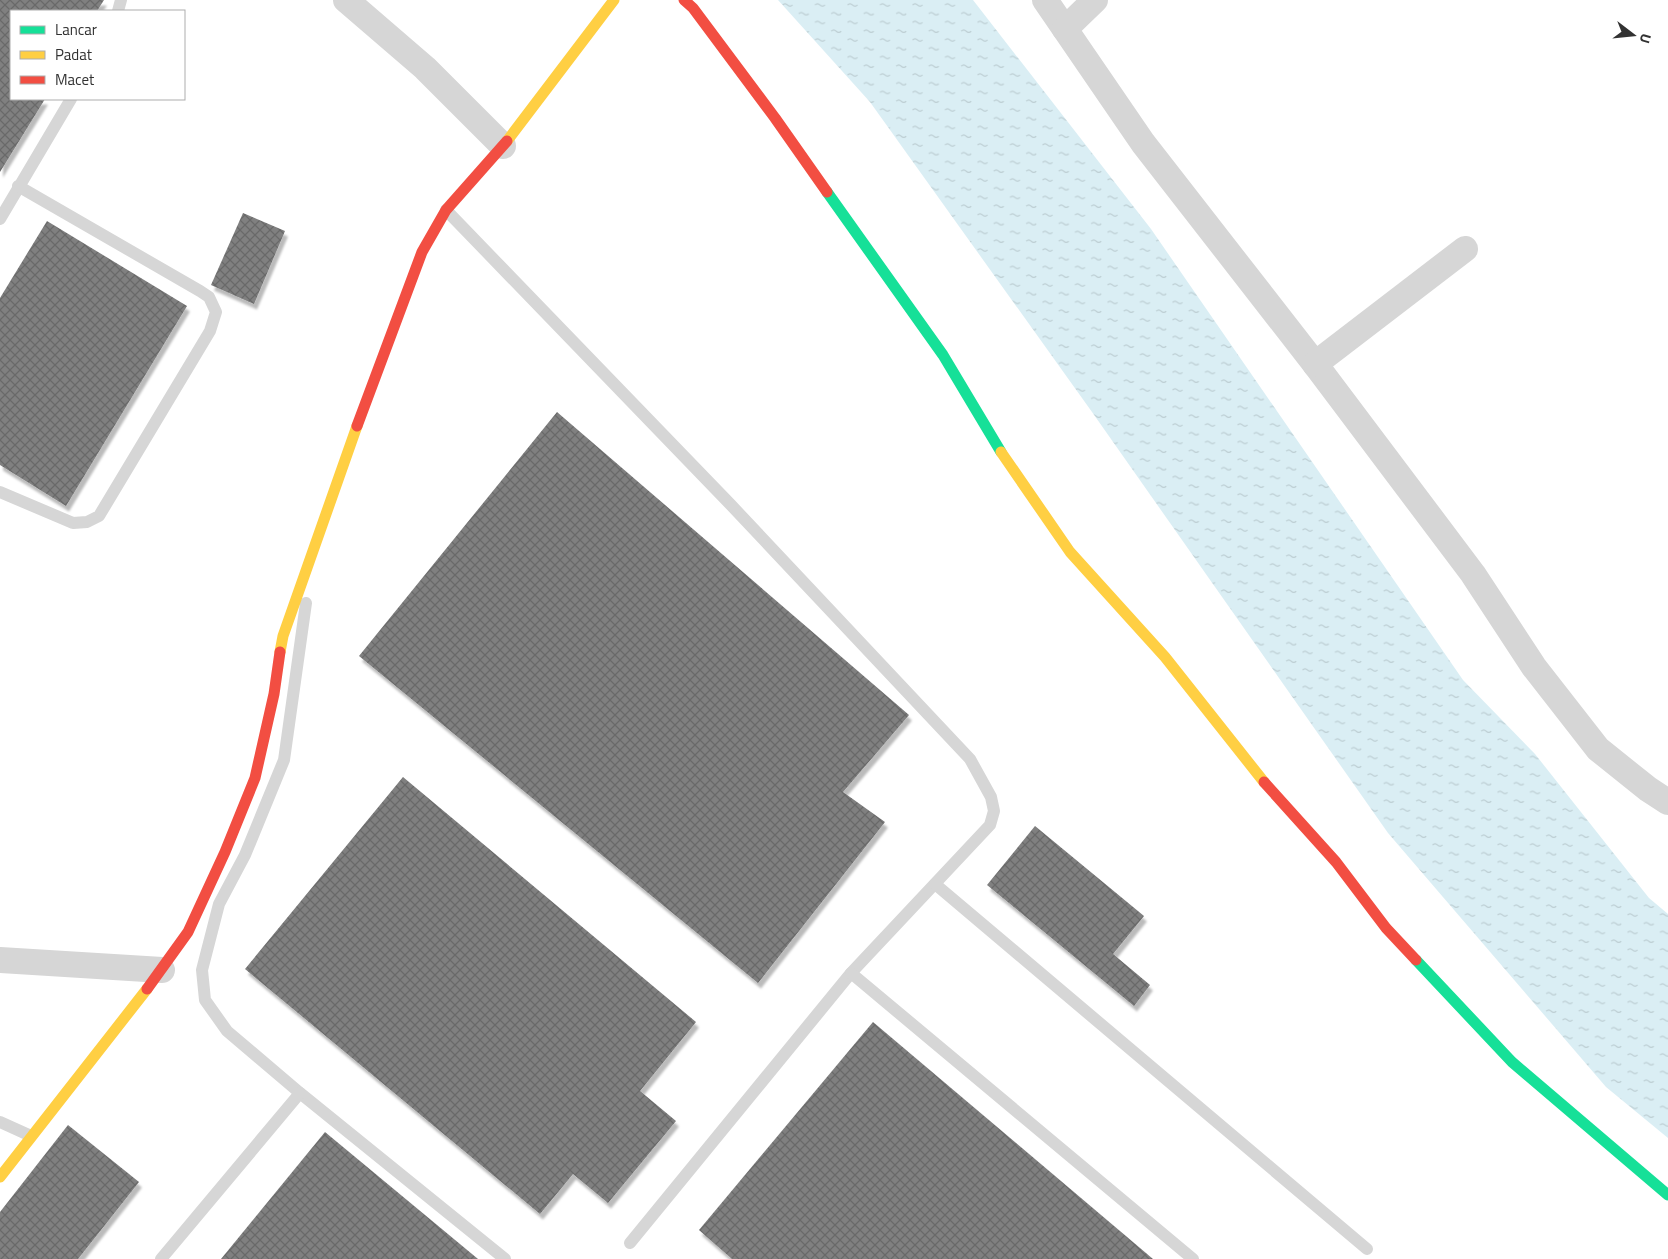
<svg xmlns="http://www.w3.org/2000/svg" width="1668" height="1259" font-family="'Titillium Web',sans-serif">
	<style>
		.water { fill: url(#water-ripples) }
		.building { fill: url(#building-cross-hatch); filter: url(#shadow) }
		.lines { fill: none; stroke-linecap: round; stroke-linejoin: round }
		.lane { stroke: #d6d6d6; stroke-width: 12 }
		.street { stroke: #d6d6d6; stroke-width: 26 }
		.fast { stroke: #16e098; stroke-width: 11 }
		.slow { stroke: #ffcf43; stroke-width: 11 }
		.jam { stroke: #f24e42; stroke-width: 11 }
	</style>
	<defs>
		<pattern id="water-ripples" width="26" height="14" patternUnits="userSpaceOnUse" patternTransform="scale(1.25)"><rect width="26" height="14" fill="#daeef4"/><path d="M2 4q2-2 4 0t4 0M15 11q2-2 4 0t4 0" fill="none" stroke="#bccdd2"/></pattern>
		<pattern id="building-cross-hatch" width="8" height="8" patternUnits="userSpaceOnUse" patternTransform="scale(1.25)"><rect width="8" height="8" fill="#808080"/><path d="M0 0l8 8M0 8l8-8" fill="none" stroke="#696969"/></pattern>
		<filter id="shadow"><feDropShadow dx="3" dy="5.5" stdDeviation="1" flood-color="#0004"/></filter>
	</defs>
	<rect width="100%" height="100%" fill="#fff"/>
	<!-- water -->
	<polygon class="water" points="778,0 973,0 1151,229 1463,680 1535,754 1649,898 1668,914 1668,1138 1606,1087 1388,833 1092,412 870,102"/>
	<!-- building -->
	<g class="building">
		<polygon points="0,0 104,0 97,11 11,11 11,99 45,99 0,172"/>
		<polygon points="243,213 285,231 254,304 211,285"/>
		<polygon points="47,221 187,306 66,506 0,465 0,298"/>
		<polygon points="557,412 909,715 843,792 885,822 758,983 359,656"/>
		<polygon points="403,777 696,1022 640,1091 676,1121 608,1203 573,1174 540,1214 245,969"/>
		<polygon points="1035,826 1144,916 1113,954 1150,985 1134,1006 987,885"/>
		<polygon points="873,1022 1153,1259 732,1259 699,1230"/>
		<polygon points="68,1125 139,1182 78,1259 0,1259 0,1212"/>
		<polygon points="325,1132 478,1259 221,1259"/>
	</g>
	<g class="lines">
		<!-- lane -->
		<g class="lane">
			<polyline points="118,11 121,0"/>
			<polyline points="446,210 731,505 970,759 991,797 994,811 990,825 851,973 630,1243"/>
			<polyline points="0,219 71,99"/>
			<polyline points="0,492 73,523 87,522 99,516 210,331 216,312 209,297 200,291 18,186"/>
			<polyline points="306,603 284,760 245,855 219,904 202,970 205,1000 227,1031 300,1093 505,1259"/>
			<polyline points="935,884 1367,1249"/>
			<polyline points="851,973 1193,1259"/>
			<polyline points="0,1122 31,1136"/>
			<polyline points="161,1259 300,1093"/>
		</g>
		<!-- street -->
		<g class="street">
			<polyline points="346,0 425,68 503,146"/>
			<polyline points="1045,0 1143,143 1315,364 1473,574 1534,667 1598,749 1648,789 1668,802"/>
			<polyline points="1065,29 1095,0"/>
			<polyline points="1315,364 1465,249"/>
			<polyline points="0,960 162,970"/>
		</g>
		<!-- fast -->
		<g class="fast">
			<polyline points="827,192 943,355 1001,452"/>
			<polyline points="1416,960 1512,1062 1668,1195"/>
		</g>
		<!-- slow -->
		<g class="slow">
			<polyline points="507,141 614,0"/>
			<polyline points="1001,452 1070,552 1165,657 1264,782"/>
			<polyline points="280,652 283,636 357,426"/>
			<polyline points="0,1177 147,989"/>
		</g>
		<!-- jam -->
		<g class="jam">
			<polyline points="684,0 693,8 775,118 827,192"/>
			<polyline points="357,426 422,252 446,210 507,141"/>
			<polyline points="1264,782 1336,862 1386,928 1416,960"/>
			<polyline points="147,989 188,932 225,852 255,778 274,694 280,652"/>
		</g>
	</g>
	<!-- legend -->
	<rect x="10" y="10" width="175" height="90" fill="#ffffff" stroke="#adadad"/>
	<rect x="20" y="26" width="25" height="8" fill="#16e098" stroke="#adadad"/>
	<text x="55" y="35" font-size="15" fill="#323232">Lancar</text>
	<rect x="20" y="51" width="25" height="8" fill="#ffcf43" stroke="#adadad"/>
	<text x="55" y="60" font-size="15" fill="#323232">Padat</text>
	<rect x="20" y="76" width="25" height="8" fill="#f24e42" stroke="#adadad"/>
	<text x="55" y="85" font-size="15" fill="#323232">Macet</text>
	<!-- north arrow -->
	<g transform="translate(1633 35) rotate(106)" stroke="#ffffff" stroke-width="4" paint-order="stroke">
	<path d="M0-4L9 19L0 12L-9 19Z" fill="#323232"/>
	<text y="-8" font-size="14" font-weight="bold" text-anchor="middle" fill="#323232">U</text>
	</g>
</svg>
